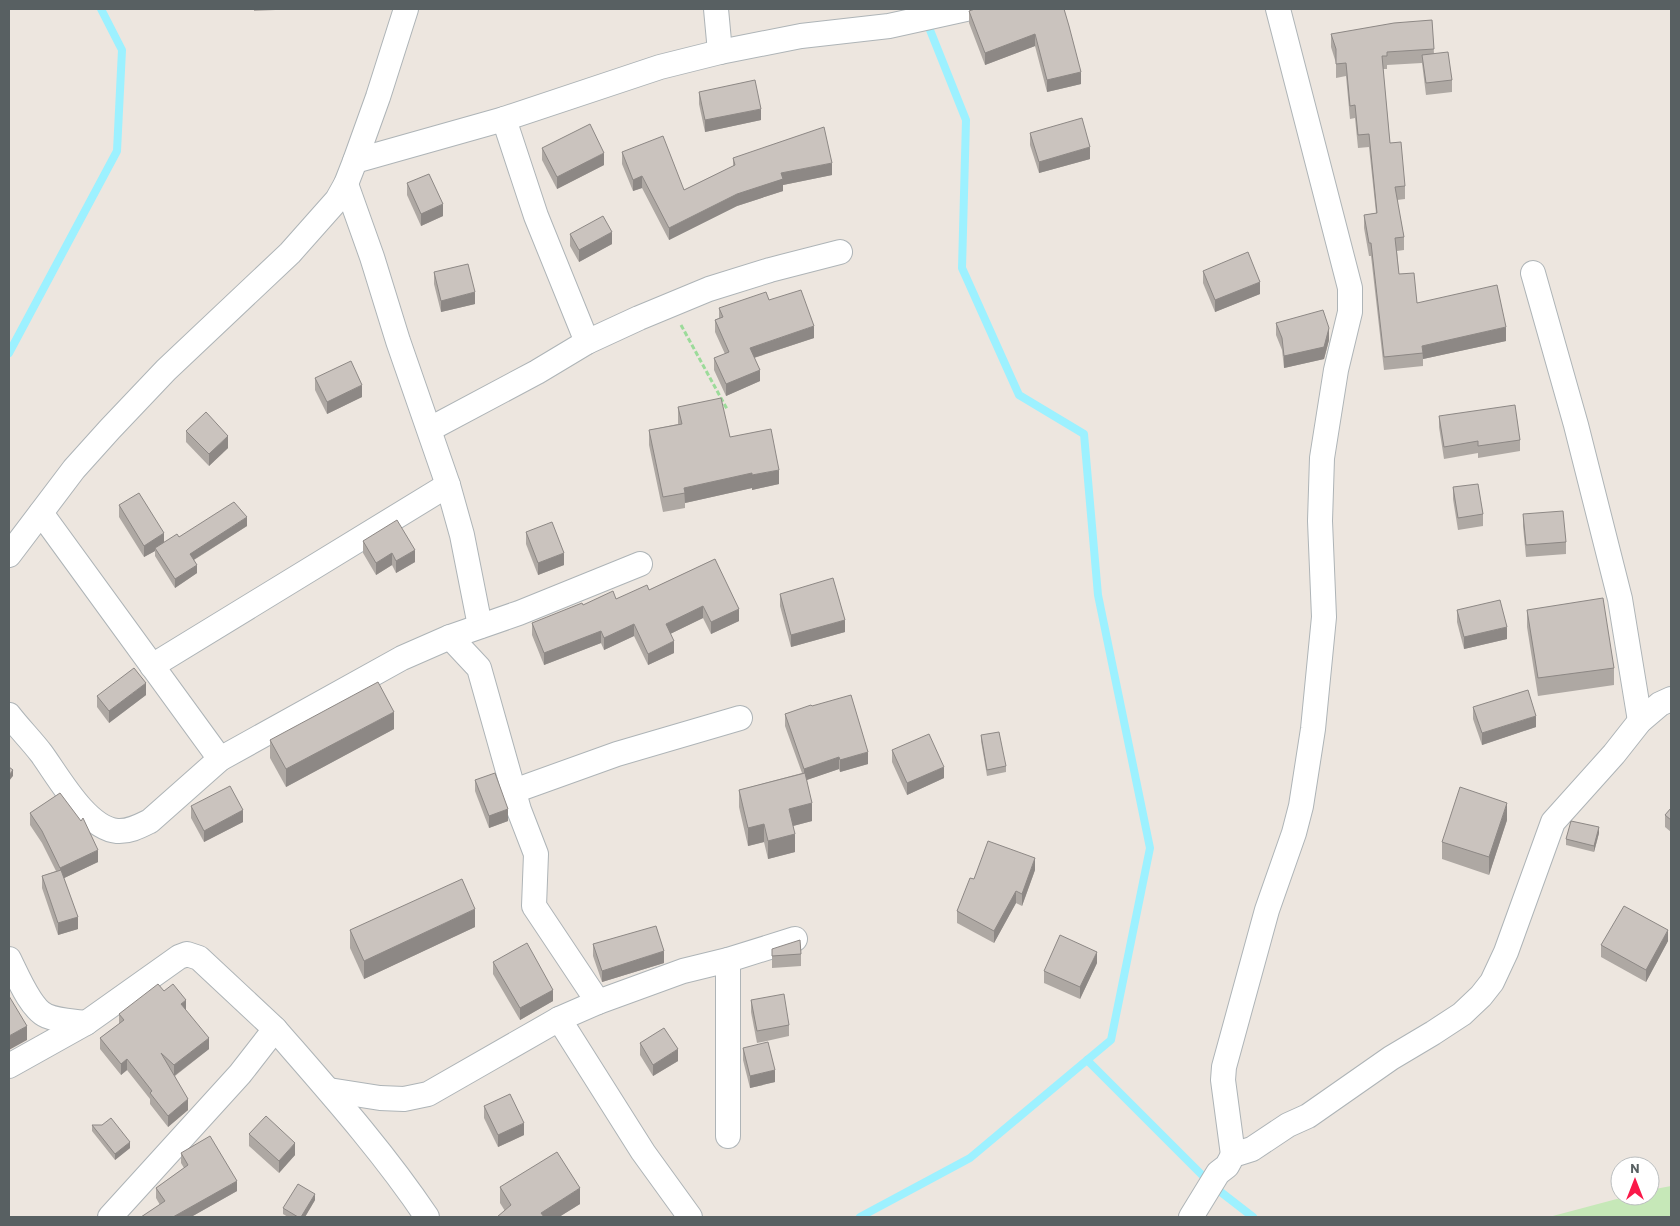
<svg xmlns="http://www.w3.org/2000/svg" width="1680" height="1226" font-family="Barlow,sans-serif">
	<style>
		.green { fill: #c6e8b8 }
		.lines { fill: none; stroke-linecap: round; stroke-linejoin: round }
		.stream { stroke: #9df1ff; stroke-width: 8 }
		.minor-casing { stroke: #aeb4b7; stroke-width: 26 }
		.path { stroke: #9cdb9a; stroke-width: 3; stroke-dasharray: 5 2.5; stroke-linecap: butt }
		.minor { stroke: #fff; stroke-width: 24 }
		.wall { fill: #aea8a3 }
		.shaded-wall { fill: #8d8885 }
		.building { fill: #cac3be; stroke: #8d8885 }
	</style>
	<rect width="100%" height="100%" fill="#ede6df"/>
	<!-- green -->
	<polygon class="green" points="1671,1186 1671,1217 1549,1217 1628,1196 1650,1196 1650,1190"/>
	<g class="lines">
		<!-- stream -->
		<g class="stream">
			<polyline points="9,353 117,151 122,50 101,9"/>
			<polyline points="1087,1060 1213,1186 1253,1217"/>
			<polyline points="860,1217 970,1158 1111,1040 1150,848 1098,595 1084,434 1019,395 962,268 966,120 926,20"/>
		</g>
		<!-- minor casing -->
		<g class="minor-casing">
			<g id="minor">
				<polyline points="716,9 720,52"/>
				<polyline points="504,119 536,216 587,342"/>
				<polyline points="355,161 504,119 660,67 720,52 801,36 889,26 966,9"/>
				<polyline points="346,184 372,257 398,341 448,485 462,535 480,626"/>
				<polyline points="1533,273 1576,425 1620,599 1640,721"/>
				<polyline points="430,429 537,372 587,342 639,318 709,289 770,270 840,252"/>
				<polyline points="41,513 220,759"/>
				<polyline points="9,555 74,469 110,429 166,370 290,253 337,200 346,184 355,161 378,97 406,9"/>
				<polyline points="450,637 479,668 519,810 536,854 534,906 598,1002"/>
				<polyline points="152,666 448,485"/>
				<path d="M9 715C19 728 31 740 41 753 58 776 86 828 117 831 129 832 140 826 150 821L220 759 402 658 450 637 519 613 640 564"/>
				<polyline points="514,791 617,754 740,718"/>
				<path d="M9 959C17 975 31 1010 47 1016 59 1021 73 1021 86 1023"/>
				<polyline points="559,1019 643,1152 690,1217"/>
				<path d="M275 1029C328 1090 382 1150 427 1217"/>
				<polyline points="9,1066 86,1023 179,957 187,954 199,958 275,1029 240,1074 110,1217"/>
				<polyline points="329,1090 380,1098 404,1099 428,1094 559,1019 598,1002 683,971 728,960 795,939"/>
				<polyline points="728,1136 728,960"/>
				<polyline points="1233,1155 1223,1080 1224,1067 1267,910 1294,833 1301,806 1313,729 1324,617 1320,521 1322,458 1336,370 1350,312 1350,288 1278,9"/>
				<polyline points="1191,1217 1218,1173 1227,1166 1233,1155 1252,1149 1288,1125 1308,1116 1391,1058 1433,1033 1462,1014 1481,996 1492,982 1506,952 1553,822 1614,754 1640,721 1660,704 1671,699"/>
			</g>
		</g>
		<!-- path -->
		<polyline class="path" points="681,325 727,409"/>
		<!-- minor -->
		<use href="#minor" class="minor"/>
	</g>
	<!-- wall -->
	<g class="wall">
		<polygon points="254,9 297,9 254,11"/>
		<polygon points="1064,9 1081,84 1047,92 1035,46 985,65 969,23 969,11"/>
		<polygon points="1432,20 1434,54 1452,80 1452,92 1426,95 1422,63 1387,65 1387,69 1383,69 1390,143 1405,186 1405,199 1397,200 1404,237 1404,250 1397,251 1399,274 1417,303 1506,341 1423,359 1423,366 1384,370 1371,256 1369,256 1364,228 1364,215 1376,213 1369,147 1358,148 1355,118 1350,119 1346,76 1336,78 1336,63 1331,47 1331,34"/>
		<polygon points="699,92 761,120 705,132 699,104"/>
		<polygon points="1030,133 1090,159 1039,173 1030,145"/>
		<polygon points="542,148 604,165 557,189 542,160"/>
		<polygon points="622,152 684,190 733,166 733,158 832,175 783,185 783,191 737,206 669,240 642,188 633,191 622,164"/>
		<polygon points="407,183 443,216 421,226 407,195"/>
		<polygon points="570,234 612,244 579,262 570,246"/>
		<polygon points="1203,271 1260,294 1215,312 1203,283"/>
		<polygon points="434,272 475,304 441,312 434,284"/>
		<polygon points="769,300 814,338 754,358 760,381 726,396 714,370 714,358 725,354 715,332 715,320 719,318 719,308"/>
		<polygon points="1276,323 1329,340 1324,359 1284,368 1282,350 1276,335"/>
		<polygon points="315,378 362,397 327,414 315,390"/>
		<polygon points="678,407 730,437 779,484 752,490 752,488 685,503 685,508 663,512 649,445 649,430 678,424"/>
		<polygon points="1439,416 1520,440 1520,451 1478,458 1478,453 1444,459 1439,427"/>
		<polygon points="186,431 228,448 209,466 186,442"/>
		<polygon points="1453,487 1483,514 1483,526 1458,530 1453,499"/>
		<polygon points="119,505 164,542 179,537 247,526 194,560 197,573 175,588 155,556 155,551 144,557 119,517"/>
		<polygon points="1523,514 1566,542 1566,554 1526,557 1523,526"/>
		<polygon points="526,532 564,565 538,575 526,544"/>
		<polygon points="363,541 415,562 396,573 392,565 376,575 363,553"/>
		<polygon points="715,559 739,621 711,634 703,618 670,634 674,653 648,665 634,636 604,650 601,643 544,665 532,635 532,623 649,590"/>
		<polygon points="780,594 845,632 791,647 780,606"/>
		<polygon points="1457,610 1507,639 1464,649 1457,622"/>
		<polygon points="1527,610 1614,668 1614,685 1538,696 1527,627"/>
		<polygon points="146,695 109,723 97,707 97,696"/>
		<polygon points="812,706 868,764 840,772 839,769 806,780 812,821 793,826 795,852 768,859 764,842 748,846 739,807 739,790 802,773 785,726 785,714"/>
		<polygon points="1473,707 1536,727 1482,745 1473,719"/>
		<polygon points="394,729 286,787 270,758 270,740"/>
		<polygon points="981,735 1006,766 1006,772 987,776 981,741"/>
		<polygon points="892,750 944,778 907,795 892,762"/>
		<polygon points="475,780 508,821 489,828 475,791"/>
		<polygon points="191,806 243,822 204,842 191,818"/>
		<polygon points="1671,808 1671,832 1665,827 1665,815"/>
		<polygon points="30,813 98,862 64,878 78,929 58,935 42,888 42,876 56,871 42,843 30,825"/>
		<polygon points="1507,820 1489,875 1442,859 1442,842"/>
		<polygon points="1599,833 1594,852 1566,845 1566,839"/>
		<polygon points="1035,870 1022,906 1016,903 994,943 957,923 957,911 974,879"/>
		<polygon points="475,927 364,979 350,948 350,930"/>
		<polygon points="1668,941 1646,982 1601,957 1601,945"/>
		<polygon points="593,944 664,963 602,982 593,956"/>
		<polygon points="772,949 801,954 801,966 772,968"/>
		<polygon points="493,962 553,1001 520,1020 493,974"/>
		<polygon points="1097,963 1080,999 1044,983 1044,971"/>
		<polygon points="164,991 186,1011 209,1049 175,1076 188,1110 168,1127 150,1104 150,1099 127,1070 121,1075 100,1049 100,1038 119,1024 119,1014"/>
		<polygon points="751,1000 789,1025 789,1036 757,1043 751,1012"/>
		<polygon points="640,1043 678,1061 653,1076 640,1055"/>
		<polygon points="743,1048 775,1082 750,1088 743,1060"/>
		<polygon points="484,1106 524,1135 498,1147 484,1118"/>
		<polygon points="92,1125 130,1148 115,1160 92,1131"/>
		<polygon points="249,1134 295,1155 279,1173 249,1146"/>
		<polygon points="181,1153 237,1191 191,1217 141,1217 160,1205 156,1198 156,1188 184,1168 181,1163"/>
		<polygon points="500,1187 580,1204 559,1217 497,1217 505,1211 500,1203"/>
		<polygon points="315,1200 305,1217 288,1217 283,1214 283,1208"/>
	</g>
	<!-- shaded-wall -->
	<g class="shaded-wall">
		<polygon points="1035,34 1035,46 985,65 985,53"/>
		<polygon points="1081,72 1081,84 1047,92 1047,80"/>
		<polygon points="761,109 761,120 705,132 705,120"/>
		<polygon points="1090,147 1090,159 1039,173 1039,162"/>
		<polygon points="604,153 604,165 557,189 557,177"/>
		<polygon points="832,163 832,175 783,185 783,191 737,206 669,240 669,228 737,194 781,173"/>
		<polygon points="642,176 642,188 633,191 633,180"/>
		<polygon points="443,204 443,216 421,226 421,214"/>
		<polygon points="612,232 612,244 579,262 579,250"/>
		<polygon points="1260,282 1260,294 1215,312 1215,300"/>
		<polygon points="475,292 475,304 441,312 441,301"/>
		<polygon points="814,326 814,338 750,359 750,348"/>
		<polygon points="1506,327 1506,341 1423,359 1422,346"/>
		<polygon points="1329,328 1329,340 1324,359 1284,368 1284,356"/>
		<polygon points="760,370 760,381 726,396 726,384"/>
		<polygon points="362,385 362,397 327,414 327,402"/>
		<polygon points="228,436 228,448 209,466 209,454"/>
		<polygon points="779,470 779,484 752,490 752,475"/>
		<polygon points="752,473 752,488 685,503 684,488"/>
		<polygon points="247,517 247,526 190,562 190,554"/>
		<polygon points="164,533 164,545 155,548 155,551 144,557 144,546"/>
		<polygon points="415,550 415,562 396,573 396,561"/>
		<polygon points="392,553 392,565 376,575 376,563"/>
		<polygon points="564,553 564,565 538,575 538,563"/>
		<polygon points="197,565 197,573 175,588 175,579"/>
		<polygon points="703,606 703,618 666,636 666,624"/>
		<polygon points="739,609 739,621 711,634 711,622"/>
		<polygon points="845,620 845,632 791,647 791,635"/>
		<polygon points="634,624 634,636 604,650 604,638"/>
		<polygon points="1507,627 1507,639 1464,649 1464,637"/>
		<polygon points="601,631 601,643 544,665 544,653"/>
		<polygon points="674,641 674,653 648,665 648,654"/>
		<polygon points="146,683 146,695 109,723 109,711"/>
		<polygon points="394,712 394,729 286,787 286,769"/>
		<polygon points="1536,716 1536,727 1482,745 1482,733"/>
		<polygon points="868,752 868,764 840,772 840,760"/>
		<polygon points="839,757 839,769 804,781 804,769"/>
		<polygon points="944,767 944,778 907,795 907,783"/>
		<polygon points="13,770 13,776 9,781 9,775"/>
		<polygon points="812,803 812,821 789,827 789,809"/>
		<polygon points="1507,803 1507,820 1489,875 1489,857"/>
		<polygon points="508,809 508,821 489,828 489,816"/>
		<polygon points="243,810 243,822 204,842 204,831"/>
		<polygon points="764,824 764,842 748,846 748,828"/>
		<polygon points="1599,827 1599,833 1594,852 1594,846"/>
		<polygon points="795,834 795,852 768,859 768,841"/>
		<polygon points="98,850 98,862 60,880 60,868"/>
		<polygon points="1035,858 1035,870 1022,906 1022,894"/>
		<polygon points="1016,891 1016,903 994,943 994,931"/>
		<polygon points="475,909 475,927 364,979 364,961"/>
		<polygon points="78,917 78,929 58,935 58,923"/>
		<polygon points="1668,930 1668,941 1646,982 1646,970"/>
		<polygon points="664,951 664,963 602,982 602,971"/>
		<polygon points="1097,952 1097,963 1080,999 1080,987"/>
		<polygon points="553,990 553,1001 520,1020 520,1008"/>
		<polygon points="186,1000 186,1011 181,1004"/>
		<polygon points="27,1026 27,1040 9,1050 9,1036"/>
		<polygon points="209,1038 209,1049 174,1076 174,1065"/>
		<polygon points="678,1049 678,1061 653,1076 653,1065"/>
		<polygon points="127,1059 127,1070 121,1075 121,1064"/>
		<polygon points="775,1070 775,1082 750,1088 750,1076"/>
		<polygon points="188,1099 188,1110 168,1127 168,1116"/>
		<polygon points="524,1123 524,1135 498,1147 498,1135"/>
		<polygon points="130,1142 130,1148 115,1160 115,1154"/>
		<polygon points="295,1143 295,1155 279,1173 279,1161"/>
		<polygon points="237,1181 237,1191 191,1217 173,1217"/>
		<polygon points="580,1188 580,1204 559,1217 541,1217 541,1213"/>
		<polygon points="315,1194 315,1200 305,1217 301,1217"/>
	</g>
	<!-- building -->
	<g class="building">
		<polygon points="975,9 1064,9 1069,26 1081,72 1047,80 1035,34 985,53 969,11"/>
		<polygon points="1432,20 1434,49 1387,52 1387,56 1382,56 1390,143 1401,142 1405,186 1395,187 1404,237 1395,238 1399,274 1414,273 1417,303 1497,285 1506,327 1422,346 1423,353 1384,357 1371,243 1369,243 1364,215 1377,213 1369,134 1358,135 1355,105 1350,106 1346,63 1336,64 1336,49 1331,34 1394,23"/>
		<polygon points="1448,52 1452,80 1426,83 1422,55"/>
		<polygon points="755,80 761,109 705,120 699,92"/>
		<polygon points="1082,118 1090,147 1039,162 1030,133"/>
		<polygon points="590,124 604,153 557,177 542,148"/>
		<polygon points="824,127 832,163 781,173 783,179 737,194 669,228 642,176 633,180 622,152 663,136 684,190 735,165 733,158"/>
		<polygon points="429,174 443,204 421,214 407,183"/>
		<polygon points="603,216 612,232 579,250 570,234"/>
		<polygon points="1248,252 1260,282 1215,300 1203,271"/>
		<polygon points="468,264 475,292 441,301 434,272"/>
		<polygon points="801,290 814,326 750,348 760,370 726,384 714,358 729,352 715,320 723,317 719,308 766,292 769,300"/>
		<polygon points="1323,310 1329,328 1324,347 1284,356 1282,338 1276,323"/>
		<polygon points="351,361 362,385 327,402 315,378"/>
		<polygon points="721,398 730,437 771,429 779,470 752,475 752,473 684,488 685,493 663,497 649,430 682,424 678,407"/>
		<polygon points="1515,405 1520,440 1478,446 1478,441 1444,447 1439,416"/>
		<polygon points="206,412 228,436 209,454 186,431"/>
		<polygon points="1478,484 1483,514 1458,518 1453,487"/>
		<polygon points="139,493 164,533 144,546 119,505"/>
		<polygon points="234,502 247,517 190,554 197,565 175,579 155,548 177,534 179,537"/>
		<polygon points="1563,511 1566,542 1526,545 1523,514"/>
		<polygon points="397,520 415,550 396,561 392,553 376,563 363,541"/>
		<polygon points="552,522 564,553 538,563 526,532"/>
		<polygon points="715,559 739,609 711,622 703,606 666,624 674,641 648,654 634,624 604,638 601,631 544,653 532,623 582,603 583,605 613,591 616,599 647,585 649,590"/>
		<polygon points="833,578 845,620 791,635 780,594"/>
		<polygon points="1603,598 1614,668 1538,678 1527,610"/>
		<polygon points="1500,600 1507,627 1464,637 1457,610"/>
		<polygon points="134,668 146,683 109,711 97,696"/>
		<polygon points="378,682 394,712 286,769 270,740"/>
		<polygon points="1528,690 1536,716 1482,733 1473,707"/>
		<polygon points="851,695 868,752 840,760 839,757 804,769 785,714 811,705 812,706"/>
		<polygon points="999,732 1006,766 987,770 981,735"/>
		<polygon points="929,734 944,767 907,783 892,750"/>
		<polygon points="9,767 13,770 9,775"/>
		<polygon points="495,773 508,809 489,816 475,780"/>
		<polygon points="805,773 812,803 789,809 795,834 768,841 764,824 748,828 739,790"/>
		<polygon points="230,786 243,810 204,831 191,806"/>
		<polygon points="1460,787 1507,803 1489,857 1442,842"/>
		<polygon points="60,793 81,821 83,818 98,850 60,868 42,831 30,813"/>
		<polygon points="1671,808 1671,820 1665,815"/>
		<polygon points="1571,821 1599,827 1594,846 1566,839"/>
		<polygon points="988,841 1035,858 1022,894 1016,891 994,931 957,911 970,878 974,879"/>
		<polygon points="61,870 78,917 58,923 42,876"/>
		<polygon points="462,879 475,909 364,961 350,930"/>
		<polygon points="1624,906 1668,930 1646,970 1601,945"/>
		<polygon points="656,926 664,951 602,971 593,944"/>
		<polygon points="1060,935 1097,952 1080,987 1044,971"/>
		<polygon points="800,940 801,954 772,956 772,949"/>
		<polygon points="527,943 553,990 520,1008 493,962"/>
		<polygon points="158,984 164,991 173,984 186,1000 181,1004 209,1038 174,1065 161,1053 188,1099 168,1116 150,1093 152,1091 127,1059 121,1064 100,1038 124,1020 119,1014"/>
		<polygon points="784,994 789,1025 757,1031 751,1000"/>
		<polygon points="9,996 27,1026 9,1036"/>
		<polygon points="664,1028 678,1049 653,1065 640,1043"/>
		<polygon points="768,1042 775,1070 750,1076 743,1048"/>
		<polygon points="510,1094 524,1123 498,1135 484,1106"/>
		<polygon points="266,1116 295,1143 279,1161 249,1134"/>
		<polygon points="111,1118 130,1142 115,1154 92,1125 102,1125"/>
		<polygon points="210,1136 237,1181 173,1217 141,1217 165,1201 156,1188 188,1165 181,1153"/>
		<polygon points="557,1152 580,1188 541,1213 544,1217 497,1217 511,1205 500,1187"/>
		<polygon points="298,1184 315,1194 301,1217 298,1217 283,1208"/>
	</g>
	<!-- border -->
	<rect width="1680" height="1226" fill="none" stroke="#586062" stroke-width="20"/>
	<!-- north arrow -->
	<g transform="translate(1635 1181)"><circle r="24" fill="#ffffff" stroke="#bcbfc0"/>
	<path d="M0-4L9 19L0 12L-9 19Z" fill="#fa1949"/>
	<text y="-8" font-size="14" font-weight="bold" text-anchor="middle" fill="#586062">N</text>
	</g>
</svg>
